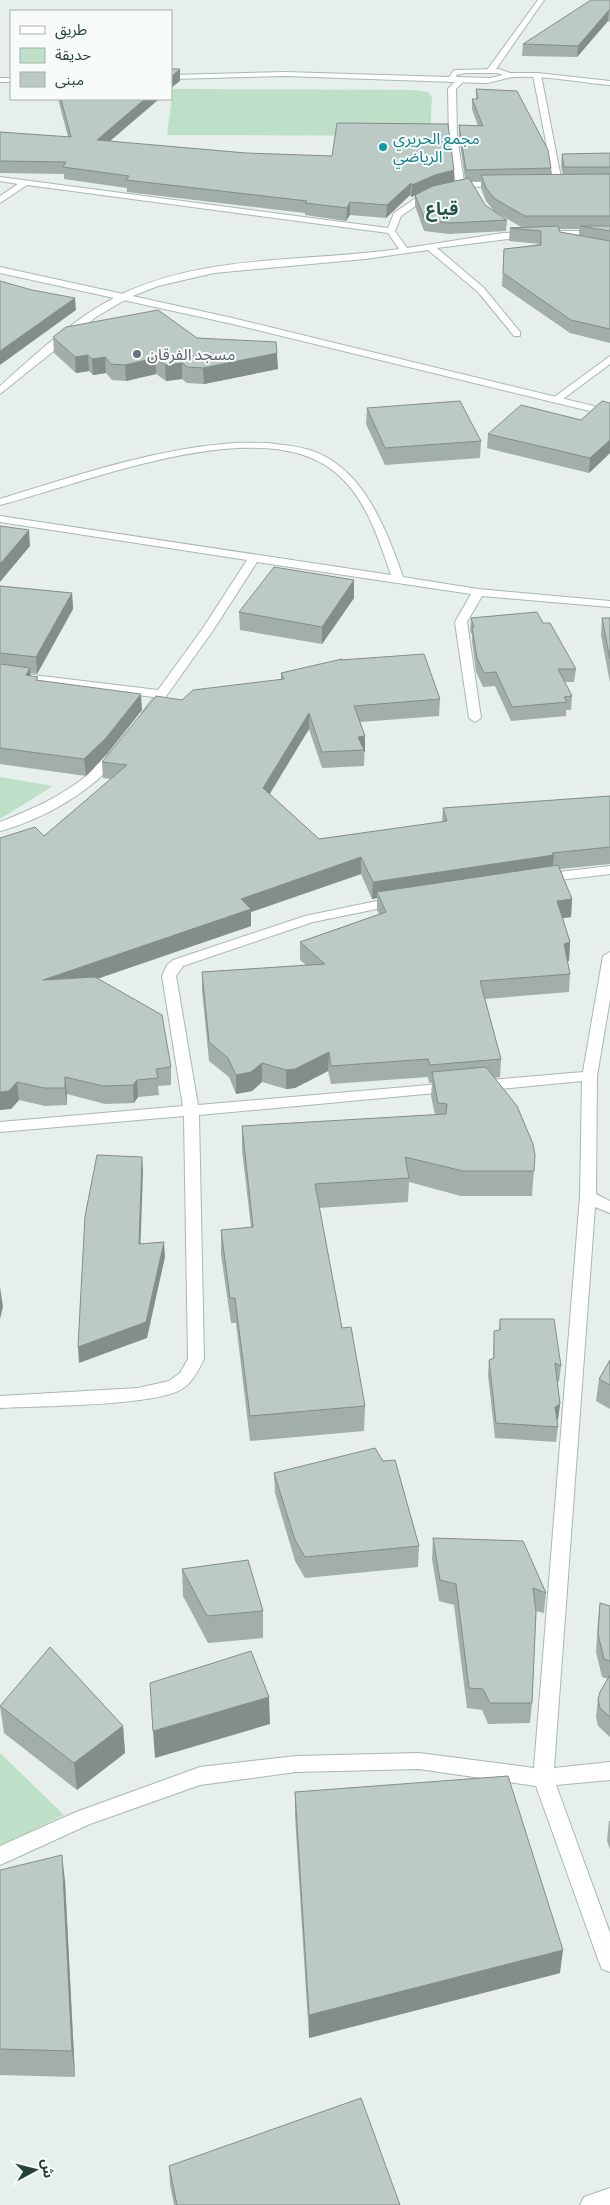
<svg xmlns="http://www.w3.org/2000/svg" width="610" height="2205" font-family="Commissioner,'Noto Sans Arabic',sans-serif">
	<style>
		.green { fill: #bfe0c8 }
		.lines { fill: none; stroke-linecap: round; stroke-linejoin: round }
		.street-casing { stroke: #a8b8b2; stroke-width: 2 }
		.secondary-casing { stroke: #a4bbb3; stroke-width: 2 }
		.street { fill: #fff; fill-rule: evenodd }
		.secondary { fill: #fff; fill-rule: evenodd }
		.wall { fill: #a1aea9; fill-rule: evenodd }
		.shaded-wall { fill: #838d89 }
		.building { fill: #bbcac4; stroke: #838d89 }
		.culture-dot { fill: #0f9aa8; stroke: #f7fbf9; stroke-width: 2 }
		.worship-dot { fill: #6b7280; stroke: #f7fbf9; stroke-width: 2 }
		.labels { text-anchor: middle; stroke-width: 4; stroke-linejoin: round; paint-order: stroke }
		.far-culture-label { font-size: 16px; fill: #0d838f; stroke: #f7fbf9; text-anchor: start }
		.far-worship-label { font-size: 16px; fill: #5b616d; stroke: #f7fbf9; text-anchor: start }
		.far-quarter-label { font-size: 18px; font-weight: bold; fill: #1f5548; stroke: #f7fbf9 }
	</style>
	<rect width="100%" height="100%" fill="#e6efeb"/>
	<!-- green -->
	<g class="green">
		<polygon points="173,89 414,90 428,92 432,97 430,136 167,135"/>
		<polygon points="0,777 53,786 0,819"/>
		<polygon points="0,1753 64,1815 0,1846"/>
	</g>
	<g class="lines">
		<!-- street casing -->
		<g class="street-casing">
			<g id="street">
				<polygon points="538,0 544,0 494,72 488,72 487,70"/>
				<polygon points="537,73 541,75 562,183 558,185 554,183 533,75"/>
				<path d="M459 77 466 79 456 89 457 137 464 182H501L505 184 501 186 460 187 432 195 401 216 395 231 407 248 503 233 545 231H610V237H523L437 248 484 288 520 332V336H514L478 292 428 250 365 259 214 273 158 286 130 297 96 317 0 394V386C38 352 77 315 124 293 209 254 308 262 399 249L388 233 27 185 0 203V196L18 184 0 181V177L388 228 394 213 426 191 456 184 449 137 448 89Z"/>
				<polygon points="610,356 610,364 559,402 553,402 553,398"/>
				<path d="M268 443C282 445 297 446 310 450 364 468 386 529 403 577L478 589 610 601V607L482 596 467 622 481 718 475 722 469 718 455 622 471 594 257 562 214 629 152 716 148 717 142 713 154 697 0 679V671L158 690 203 628 247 560 0 522V516L391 575C379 540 366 498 336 473 262 409 83 484 0 505V499C72 477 147 451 223 444 238 442 253 443 268 443Z"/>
				<path d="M115 750 121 754C96 790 42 820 0 831V822C30 810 61 797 86 776 95 769 105 753 115 750Z"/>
				<polygon points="610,866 610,874 542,882 535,878 542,874"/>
				<path d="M396 897 403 901 401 904 313 922 183 966 176 976 198 1105 452 1083 457 1085 459 1088 457 1091 199 1115 204 1359C198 1371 193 1382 182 1389 156 1406 37 1406 0 1408V1396L138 1388 169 1381 180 1373 188 1359 184 1116 0 1132V1122L183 1106 162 976 167 965 173 960 305 916Z"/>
				<polygon points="610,952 610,999 597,1076 596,1194 610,1201 610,1213 595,1207 554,1768 610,1762 610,1780 556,1785 610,1933 610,1972 602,1969 599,1962 536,1786 419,1769 296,1772 200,1785 90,1824 0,1865 0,1846 76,1812 200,1767 296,1756 419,1753 534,1768 580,1196 582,1081 479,1091 472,1086 479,1081 583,1072 603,956"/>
				<polygon points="610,2188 610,2205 580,2205 584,2197"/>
			</g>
		</g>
		<!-- secondary casing -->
		<g class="secondary-casing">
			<g id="secondary">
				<path d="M499 69 510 73H537L610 81V85C578 82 545 75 513 77 503 78 493 83 483 83L285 76 171 79V75L285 72 449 77 454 70ZM465 73H498L503 75 490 78 457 77 456 75Z"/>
				<rect x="0" y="78" width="11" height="4"/>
				<polygon points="0,267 228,317 610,410 610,416 228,323 0,273"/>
			</g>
		</g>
		<!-- street -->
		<use href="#street" class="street"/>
		<!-- secondary -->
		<use href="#secondary" class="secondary"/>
	</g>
	<!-- wall -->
	<g class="wall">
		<polygon points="610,0 610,22 608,21 577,57 522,56 523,44"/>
		<path d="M476 89 551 168V175H563L561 167 562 154 610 153V343L570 333 502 286 504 249 540 244 509 241 510 228 521 227 496 212 507 220 506 231 449 234 424 231 415 206V196L411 197 410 195 386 218 350 215 346 221 305 215V213L127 192V188L64 179V174L0 173V132L68 137 58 99H159L110 141 454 181 465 179 459 136V125L478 126 472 109V99H476ZM471 181H481V188L486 201 494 211 485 205ZM559 229H579V235L560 232Z"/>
		<polygon points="53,337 197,338 278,369 204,384 187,383 182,379 166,381 156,374 126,381 112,380 106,373 93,375 89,371 76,373 54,353"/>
		<polygon points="610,401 610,453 589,473 487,448 488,434 581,420 610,403"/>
		<polygon points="367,408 481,441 480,458 385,465 366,424"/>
		<polygon points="354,580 354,598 322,644 240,630 239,612"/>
		<polygon points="0,586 72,593 73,609 37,674 30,673 30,676 38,680 142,710 107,754 86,776 0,764"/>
		<polygon points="471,618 543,623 576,669 574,682 565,682 572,696 571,710 566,710 566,716 511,721 495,686 483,687 476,672 472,641 472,635 470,631"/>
		<polygon points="602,618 610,618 610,683 601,635"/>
		<polygon points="342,659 342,660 440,699 439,716 360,722 365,736 364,766 322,768 309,729 270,794 319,839 442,822 443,808 610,796 610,864 560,869 572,899 571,917 563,918 570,942 569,961 567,961 570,974 569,992 485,999 501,1059 500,1077 494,1078 535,1155 532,1196 461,1196 409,1182 408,1202 319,1208 342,1328 365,1406 364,1431 250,1441 236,1323 231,1323 221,1255 221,1230 251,1227 242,1150 242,1126 435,1115 431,1096 432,1083 429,1083 428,1077 331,1084 328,1071 295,1088 286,1089 262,1082 252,1091 236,1094 229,1077 209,1061 202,990 202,972 306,965 300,960 300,942 379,914 377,910 377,898 372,899 361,874 251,912 251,926 97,979 171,1067 171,1085 158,1086 159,1095 138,1097 134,1103 105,1104 67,1094 67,1105 45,1106 19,1100 11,1109 44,836 111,779 103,778 102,762 182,700 281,679 281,673"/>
		<polygon points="500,1319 561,1366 559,1382 557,1380 560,1404 558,1419 557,1420 558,1427 556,1442 495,1438 488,1375 489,1360 493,1358 494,1331 499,1330"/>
		<polygon points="610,1360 610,1409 596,1401 599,1379"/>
		<polygon points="274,1473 419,1546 418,1567 305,1578 295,1561 275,1493"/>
		<polygon points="433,1538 546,1593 544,1613 536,1611 532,1703 530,1723 488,1724 482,1710 467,1708 454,1605 439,1601 432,1559"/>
		<polygon points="182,1569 263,1611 263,1638 208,1643 183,1596"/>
		<polygon points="600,1603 610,1606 610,1737 598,1726 596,1717 598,1699 608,1679 602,1677 596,1652 598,1621"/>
		<polygon points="0,1706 123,1726 125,1753 77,1790 4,1733"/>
		<polygon points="295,1792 560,1973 309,2038 295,1816"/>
		<polygon points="609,1821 610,1821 610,1849 607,1841"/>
		<polygon points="0,1870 65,1881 75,2077 0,2075"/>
		<polygon points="169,2166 400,2205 174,2205 170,2185"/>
	</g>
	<!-- shaded-wall -->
	<g class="shaded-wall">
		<polygon points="609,10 608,21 577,57 578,46"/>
		<polygon points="180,69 180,81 171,88 171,77"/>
		<polygon points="145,99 159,99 97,152 97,140"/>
		<polygon points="454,170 454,182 434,187 411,197 412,185 435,175"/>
		<polygon points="411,183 410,195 386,218 387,205"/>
		<polygon points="350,202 350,215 346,221 347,208"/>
		<polygon points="75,298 76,310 0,365 0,351"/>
		<polygon points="277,353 278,369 204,384 203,368"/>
		<polygon points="88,355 89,371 76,373 75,357"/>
		<polygon points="105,357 106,373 93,375 92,359"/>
		<polygon points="155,358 156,374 126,381 125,365"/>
		<polygon points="182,363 182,379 166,381 165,365"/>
		<polygon points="610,440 610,453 589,473 590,458"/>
		<polygon points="29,530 30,546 0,582 0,564"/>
		<polygon points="354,580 354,598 322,644 322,627"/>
		<polygon points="72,593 73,609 37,674 36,657"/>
		<polygon points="30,668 31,684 26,675"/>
		<polygon points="141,694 142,710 107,754 86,776 84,759"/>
		<polygon points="309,713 309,729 263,804 263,788"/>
		<polygon points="365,736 365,752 364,752 364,750 358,737"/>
		<polygon points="554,855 552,872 377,892 377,898 372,899 373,882"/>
		<polygon points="361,857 361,874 251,912 251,926 44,997 43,980 241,899"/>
		<polygon points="572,899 571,917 556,919 557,901"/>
		<polygon points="570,942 569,961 562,962 564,944"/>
		<polygon points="329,1052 328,1071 295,1088 286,1089 286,1070"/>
		<polygon points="262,1063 262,1082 252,1091 236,1094 236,1075"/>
		<polygon points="65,1077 67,1094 67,1105 65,1088"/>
		<polygon points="137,1080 138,1097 134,1103 133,1085"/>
		<polygon points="17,1082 19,1100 11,1109 0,1110 0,1092"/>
		<polygon points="142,1157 143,1172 140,1259 139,1244"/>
		<polygon points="164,1242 165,1257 147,1338 79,1363 78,1347"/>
		<polygon points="0,1287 3,1307 0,1319"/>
		<polygon points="560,1404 558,1419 554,1423 555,1407"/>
		<polygon points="269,1697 270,1724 155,1758 153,1731"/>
		<polygon points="123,1726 125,1753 77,1790 74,1763"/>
		<polygon points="62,1855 65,1881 75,2077 72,2051"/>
		<polygon points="563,1950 560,1973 309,2038 309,2015"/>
	</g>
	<!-- building -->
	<g class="building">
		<polygon points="591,0 610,0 610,10 609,10 578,46 523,44"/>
		<polygon points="171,69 180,69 171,77"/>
		<polygon points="476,89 517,91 548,150 551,168 466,170 459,125 483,126 472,99 478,99"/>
		<polygon points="61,99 145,99 97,140 246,153 332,156 337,123 448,124 454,170 435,175 412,185 411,183 387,205 350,202 347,208 305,203 307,201 126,180 129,176 63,167 66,162 0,161 0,132 71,137"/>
		<polygon points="610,153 610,167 564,167 562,154"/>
		<polygon points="610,174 610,216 525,216 495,199 486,188 481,175"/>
		<polygon points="469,178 485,205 507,220 450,223 425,220 415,195 433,186"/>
		<polygon points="558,226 560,232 610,241 610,329 571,320 503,273 504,249 541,245 541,231 510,228"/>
		<polygon points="580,226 610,226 610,231"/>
		<polygon points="0,281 32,290 75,298 0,351"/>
		<polygon points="158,310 197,338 276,342 277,353 203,368 187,367 182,363 165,365 155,358 125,365 111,364 105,357 92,359 88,355 75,357 53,337 66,327"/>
		<polygon points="460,401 481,441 385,448 367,408"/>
		<polygon points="602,401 610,403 610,440 590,458 488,434 521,405 581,420"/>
		<polygon points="0,526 29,530 0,564"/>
		<polygon points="274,567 354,580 322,627 239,612"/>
		<polygon points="0,586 72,593 36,657 0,653"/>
		<polygon points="537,612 543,623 550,623 576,669 558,669 572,696 564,697 567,702 512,707 496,672 484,673 477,658 472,627 474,627 471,618"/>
		<polygon points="602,618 610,618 610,659"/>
		<polygon points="424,654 440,699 354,706 365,736 358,737 364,750 322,752 309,713 263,788 319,839 447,821 443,808 610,796 610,847 552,853 554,855 373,882 361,857 241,899 251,909 43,980 95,977 162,1015 171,1067 156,1069 158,1078 137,1080 133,1085 103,1086 65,1077 65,1088 44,1088 17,1082 9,1091 0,1092 0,838 35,827 44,836 127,765 102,762 156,696 182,700 193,690 284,679 281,673 342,659 341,660"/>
		<polygon points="0,664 30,668 26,675 38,677 36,680 141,694 106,738 84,759 0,748"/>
		<polygon points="558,865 572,899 557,901 570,942 564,944 570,974 480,981 501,1059 430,1065 428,1059 331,1066 329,1052 295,1069 286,1070 262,1063 251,1072 236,1075 228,1058 209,1042 202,972 325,964 300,942 386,912 377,892"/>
		<polygon points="486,1067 517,1106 533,1144 535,1155 534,1171 463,1171 405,1157 409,1178 315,1184 342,1328 351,1327 365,1406 250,1416 235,1298 230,1298 221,1230 253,1227 242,1126 446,1114 447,1104 438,1103 432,1072"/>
		<polygon points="97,1155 142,1157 139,1244 164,1242 146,1322 78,1347 85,1216"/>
		<polygon points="500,1319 554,1319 561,1366 555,1363 560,1404 555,1407 558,1427 496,1423 489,1360 494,1358 494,1331 500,1330"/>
		<polygon points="610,1360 610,1385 599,1379"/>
		<polygon points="375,1448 383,1461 395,1460 419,1546 305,1557 295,1540 274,1473"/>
		<polygon points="433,1538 523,1541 546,1593 533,1588 536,1612 532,1703 490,1703 483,1689 469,1688 456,1584 440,1580"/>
		<polygon points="248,1560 263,1611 207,1616 182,1569"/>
		<polygon points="600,1603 610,1606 610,1661 604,1659 598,1634"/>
		<polygon points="50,1647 123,1726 74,1763 0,1706"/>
		<polygon points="251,1651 269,1697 153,1731 150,1683"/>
		<polygon points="610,1675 610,1717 600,1708 598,1699 600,1692"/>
		<polygon points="508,1776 563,1950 309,2015 295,1792"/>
		<polygon points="62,1855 72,2051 0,2049 0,1870"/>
		<polygon points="361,2098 400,2205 177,2205 169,2166"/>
	</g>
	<!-- markers -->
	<circle class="culture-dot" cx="383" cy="147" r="5"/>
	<circle class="worship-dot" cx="137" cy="354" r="5"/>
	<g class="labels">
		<!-- far-culture labels -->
		<g class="far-culture-label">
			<text x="393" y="144">مجمع الحريري<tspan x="393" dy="18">الرياضي</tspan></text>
		</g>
		<!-- far-worship labels -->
		<g class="far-worship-label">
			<text x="147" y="360">مسجد الفرقان</text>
		</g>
		<!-- far-quarter labels -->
		<g class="far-quarter-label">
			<text x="442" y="215">قياع</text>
		</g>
	</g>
	<!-- legend -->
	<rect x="10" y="10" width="162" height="90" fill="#f7fbf9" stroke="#a3b1ad"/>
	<rect x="20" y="26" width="25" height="8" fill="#ffffff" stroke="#a3b1ad"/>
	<text x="55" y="35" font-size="15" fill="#24423a">طريق</text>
	<rect x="20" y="48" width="25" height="15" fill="#bfe0c8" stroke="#a3b1ad"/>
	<text x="55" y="60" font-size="15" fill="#24423a">حديقة</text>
	<rect x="20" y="72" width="25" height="15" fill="#bbcac4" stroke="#a3b1ad"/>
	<text x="55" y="85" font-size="15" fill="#24423a">مبنى</text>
	<!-- north arrow -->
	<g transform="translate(35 2170) rotate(83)" stroke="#f7fbf9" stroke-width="4" paint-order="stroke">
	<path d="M0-4L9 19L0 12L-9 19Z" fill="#24423a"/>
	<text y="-8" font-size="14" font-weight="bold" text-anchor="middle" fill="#24423a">ش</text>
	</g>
</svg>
